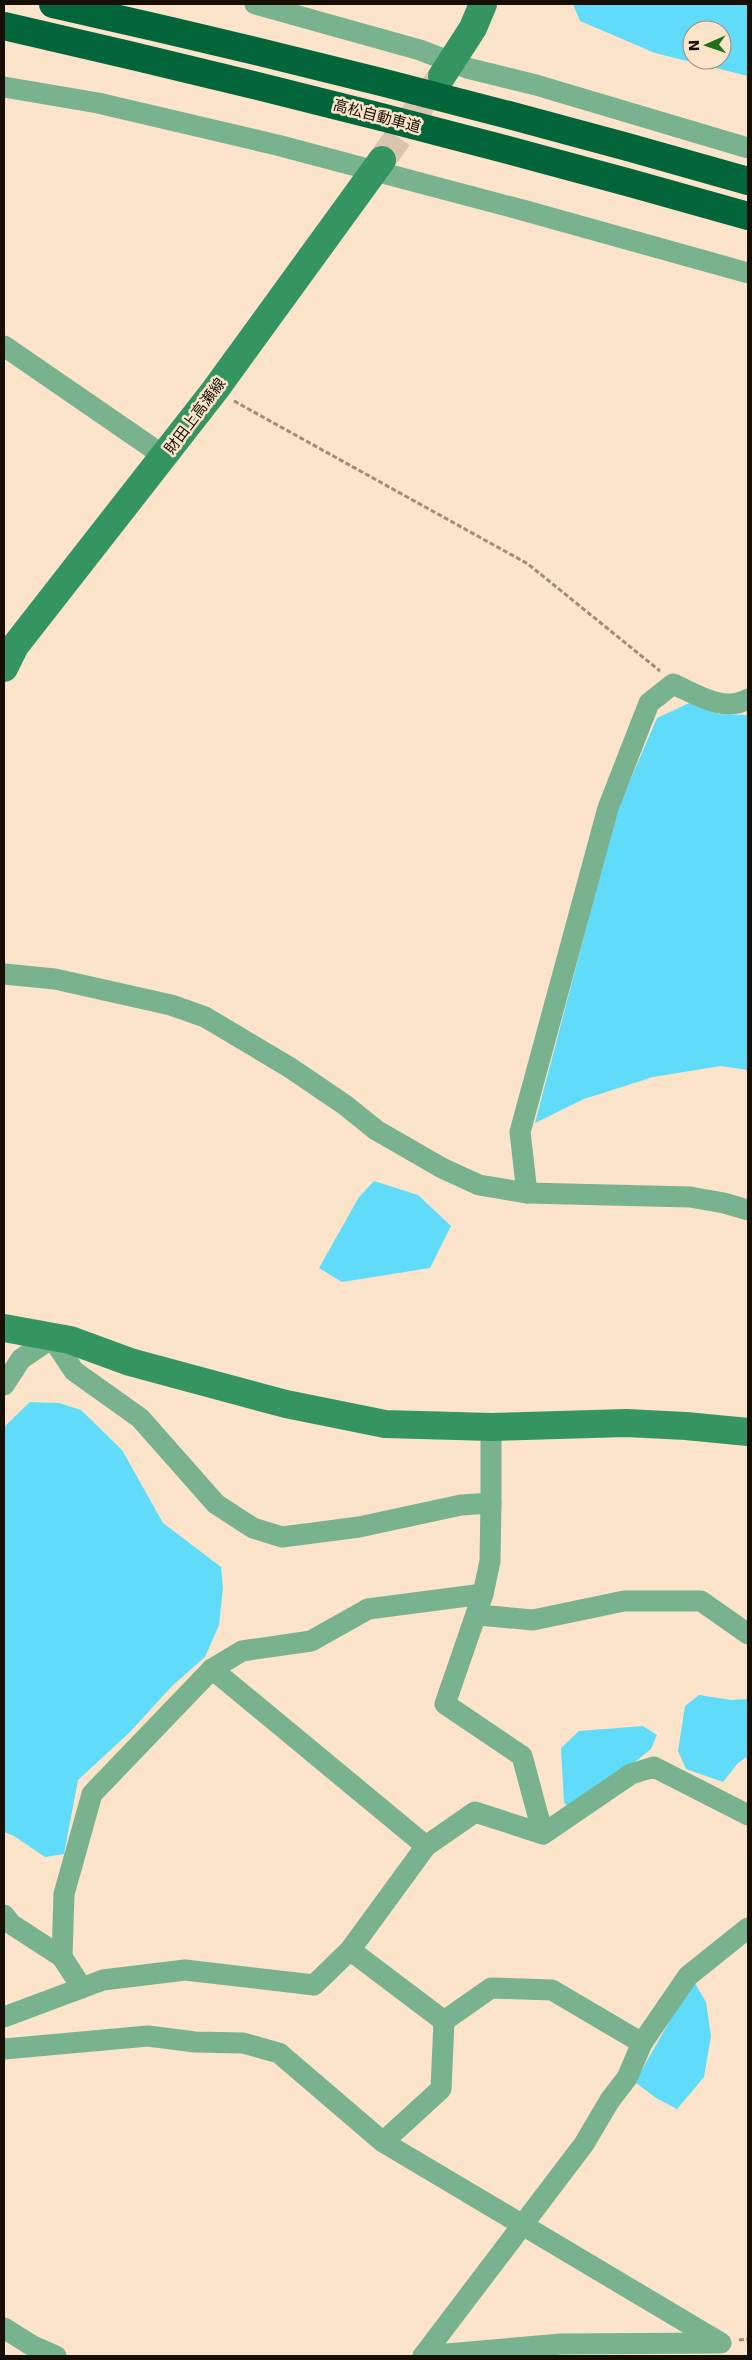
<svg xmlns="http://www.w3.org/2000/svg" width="752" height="2360" font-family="'DejaVu Sans','Noto Sans JP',sans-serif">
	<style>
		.water { fill: #60dcfa; fill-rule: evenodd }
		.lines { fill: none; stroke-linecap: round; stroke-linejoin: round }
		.secondary-tunnel { stroke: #d9c4ac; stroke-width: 28; stroke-dasharray: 28 14; stroke-linecap: butt }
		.path { stroke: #9e8d7a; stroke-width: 3; stroke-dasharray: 5 2.5; stroke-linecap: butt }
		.street { stroke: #78b28e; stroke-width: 21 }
		.secondary { stroke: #349562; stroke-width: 28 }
		.highway { stroke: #03653a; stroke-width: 28 }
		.labels { text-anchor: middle; stroke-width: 5; stroke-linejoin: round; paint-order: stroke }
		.street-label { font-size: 15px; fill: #170f06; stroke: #fbe4c9 }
	</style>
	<rect width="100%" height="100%" fill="#fbe4c9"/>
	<!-- water -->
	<g class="water">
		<path d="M573 4H748V76L655 53 580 21ZM692 30H722V60H692Z"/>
		<polygon points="689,703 719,714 748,715 748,1070 721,1066 653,1077 584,1099 535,1123 617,811 657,718"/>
		<polygon points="374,1181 418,1195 451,1226 430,1268 342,1282 319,1268 359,1197"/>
		<polygon points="30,1402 59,1403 81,1410 122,1450 163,1523 221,1567 223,1588 219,1625 205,1657 172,1686 130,1732 78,1780 64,1854 45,1857 14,1836 4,1832 4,1431 6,1425"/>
		<polygon points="699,1695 731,1700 748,1699 748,1756 738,1763 723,1782 686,1769 678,1751 685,1706"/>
		<polygon points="643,1726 657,1735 651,1749 615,1778 571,1808 564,1803 561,1748 579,1731"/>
		<polygon points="693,1980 706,2002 711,2036 704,2077 677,2109 656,2098 635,2082"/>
	</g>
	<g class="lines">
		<!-- secondary-tunnel -->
		<polyline class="secondary-tunnel" points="382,160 441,77"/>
		<!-- path -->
		<g class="path">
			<polyline points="234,401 528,564 660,671"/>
			<polyline points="739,2340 748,2339"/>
		</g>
		<!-- street -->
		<g class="street">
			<polyline points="255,4 420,50 467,68 536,85 748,148"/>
			<polyline points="4,87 98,103 277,145 526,211 748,273"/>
			<polyline points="4,346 164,456"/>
			<polyline points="4,974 55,979 171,1005 205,1017 289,1067 345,1105 376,1130 442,1168 479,1185 527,1193 690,1197 724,1203 748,1210"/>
			<path d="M527 1193 520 1132 608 808 649 703 673 684C696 694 724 713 748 699"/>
			<polyline points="4,1385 21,1359 52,1338 74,1371 140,1418 216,1504 253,1528 282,1537 359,1527 461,1505 491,1503 490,1561 483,1594 445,1704 522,1756 543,1834"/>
			<polyline points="491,1503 491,1427"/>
			<polyline points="478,1615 533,1620 624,1601 701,1601 748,1634"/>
			<polyline points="212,1669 426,1846"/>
			<polyline points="4,1915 11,1924 62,1957 82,1988"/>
			<polyline points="350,1950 444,2021 441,2089 383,2142"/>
			<polyline points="62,1957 64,1894 92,1794 212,1669 242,1651 311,1641 368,1609 483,1594"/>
			<polyline points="4,2017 103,1980 185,1970 314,1985 350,1950 426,1846 475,1812 543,1834 631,1774 654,1767 748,1815"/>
			<polyline points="444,2021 491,1988 552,1990 642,2043"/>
			<polyline points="4,2049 148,2036 195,2042 243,2043 279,2053 383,2142 721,2343 561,2344 423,2356"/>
			<polyline points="4,2328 31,2345 56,2356"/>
			<polyline points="423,2356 584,2144 610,2100 627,2078 642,2043 688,1976 748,1928"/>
		</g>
		<!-- secondary -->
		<g class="secondary">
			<polyline points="442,76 473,28 483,4"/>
			<polyline points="4,668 15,646 215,390 382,160"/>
			<polyline points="4,1328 70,1340 130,1362 286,1404 385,1424 491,1427 626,1423 686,1426 748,1432"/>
		</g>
		<!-- highway -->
		<g class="highway">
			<path d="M53 4C286 56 518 115 748 181"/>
			<path d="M4 26C254 83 502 146 748 216"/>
		</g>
	</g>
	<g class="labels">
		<!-- street labels -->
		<g class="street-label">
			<text transform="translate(377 116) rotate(15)" y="5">高松自動車道</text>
			<text transform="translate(195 416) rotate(-53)" y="5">財田上高瀬線</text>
		</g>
	</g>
	<!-- border -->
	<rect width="752" height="2360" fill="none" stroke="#170f06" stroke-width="10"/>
	<!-- north arrow -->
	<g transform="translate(707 45) rotate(268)"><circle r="24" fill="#fbe4c9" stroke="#a08f7b"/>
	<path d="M0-4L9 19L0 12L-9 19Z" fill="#1d711b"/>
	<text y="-8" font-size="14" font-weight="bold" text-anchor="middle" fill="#170f06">N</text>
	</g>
</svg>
